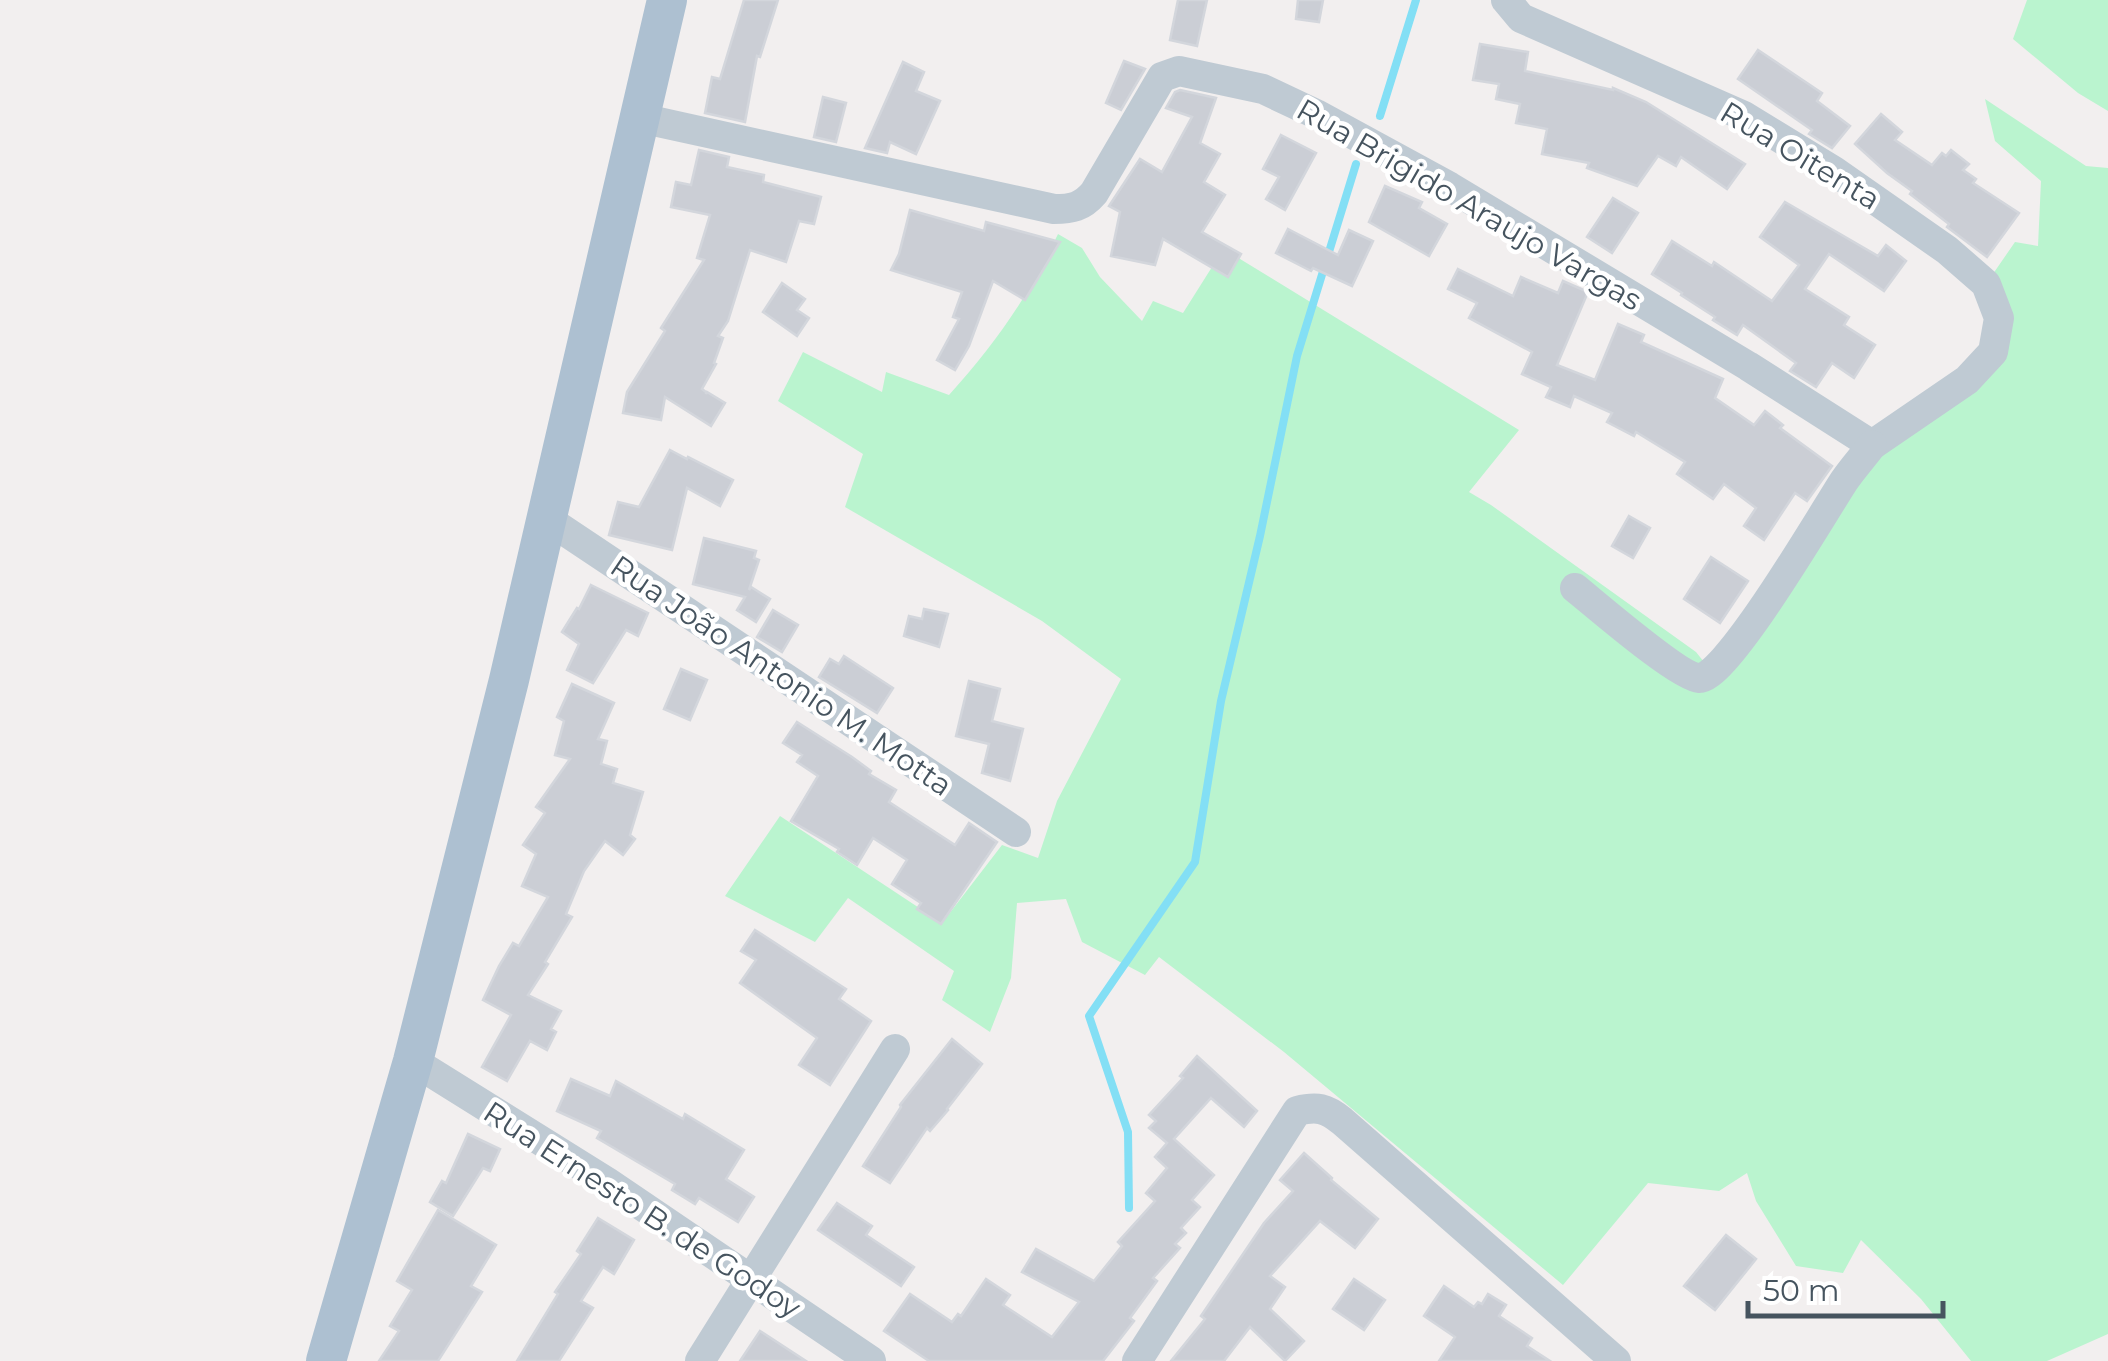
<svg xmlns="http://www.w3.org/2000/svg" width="2108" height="1361" font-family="Montserrat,sans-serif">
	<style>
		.green { fill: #baf4cf }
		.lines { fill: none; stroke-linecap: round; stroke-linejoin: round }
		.stream { stroke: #83dff5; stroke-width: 8 }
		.building { fill: #cbced5; stroke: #d3d6dc; stroke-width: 2.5 }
		.minor { stroke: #bfcad3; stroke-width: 30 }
		.major { stroke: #adc0d1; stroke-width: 40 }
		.labels { text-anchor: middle; stroke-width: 9; stroke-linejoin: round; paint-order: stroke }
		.street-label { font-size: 30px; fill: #46545f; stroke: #fff }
	</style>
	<rect width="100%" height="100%" fill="#f2efef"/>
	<!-- green -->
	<g class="green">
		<polygon points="2027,0 2108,0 2108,111 2078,93 2013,39"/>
		<path d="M1985 99 2086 166 2108 168V1334L2047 1361H1971L1921 1299 1861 1240 1843 1273 1796 1266 1756 1201 1747 1173 1719 1191 1648 1183 1563 1285 1284 1052 1159 957 1145 975 1082 942 1066 899 1017 903 1011 978 990 1032 942 1000 954 971 848 898 815 942 725 896 780 816 942 923 1002 845 1038 858 1057 801 1121 679 1042 621 845 507 863 454 778 401 803 352 882 392 886 372 949 395C996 343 1028 297 1058 234L1082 248 1100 277 1142 321 1153 301 1183 313 1212 267 1227 251 1519 430 1469 492 1491 505 1696 652 1716 677 1849 485 1993 352 1986 284 2015 242 2038 246 2041 181 1995 141Z"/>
	</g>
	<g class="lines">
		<!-- stream -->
		<g class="stream">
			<polyline points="1380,116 1416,0"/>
			<polyline points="1129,1208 1128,1132 1089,1016 1195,862 1221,701 1260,536 1297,356 1356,164"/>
		</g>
	</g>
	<!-- building -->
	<g class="building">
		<polygon points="744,0 778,0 760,57 757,56 745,122 705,113 712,77 720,79"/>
		<polygon points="1178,0 1207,0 1197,46 1170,40"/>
		<polygon points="1298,0 1323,0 1319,22 1296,19"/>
		<polygon points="1480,44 1528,52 1525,71 1613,90 1613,88 1646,102 1745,164 1727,189 1681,157 1676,166 1658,156 1637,186 1587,168 1589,163 1542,154 1547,129 1516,123 1520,104 1496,99 1499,84 1473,80"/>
		<polygon points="1758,50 1822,93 1817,101 1850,126 1832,148 1809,134 1812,130 1738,79"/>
		<polygon points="1124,61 1145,69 1121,110 1106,103"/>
		<polygon points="903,62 924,72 916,91 940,101 916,154 890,142 887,153 865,148"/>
		<polygon points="1180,90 1216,98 1200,143 1220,154 1204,182 1225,195 1202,232 1241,254 1228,277 1163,239 1155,265 1111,256 1120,212 1109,206 1140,159 1162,172 1192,117 1166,108 1175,92"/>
		<polygon points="823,97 846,103 836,142 814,137"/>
		<polygon points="1881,114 1902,132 1895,140 1932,165 1942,153 1946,156 1951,150 1969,164 1963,170 1976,179 1973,183 2019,213 1987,257 1947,227 1949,224 1910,194 1912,191 1887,173 1855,144"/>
		<polygon points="1281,135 1316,153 1285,210 1266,199 1279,177 1263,169"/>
		<polygon points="699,150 729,157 727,167 764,175 763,182 821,197 814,224 799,221 786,262 750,250 728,321 718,336 723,338 714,363 716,364 702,389 706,392 706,394 707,392 725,403 711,426 665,397 661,420 623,413 627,392 665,331 661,328 704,260 697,258 710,215 671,207 676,182 691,185"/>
		<polygon points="1385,186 1422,202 1419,208 1447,224 1429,256 1369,222"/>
		<polygon points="1613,198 1638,213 1612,253 1587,237"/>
		<polygon points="1785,202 1878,256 1886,245 1906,261 1884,291 1829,254 1805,289 1849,317 1844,325 1875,345 1854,378 1832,363 1816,387 1790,371 1796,363 1743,325 1737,335 1713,320 1715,317 1681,295 1682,293 1652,274 1672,241 1712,266 1714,262 1772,301 1799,265 1760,237"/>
		<polygon points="910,210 984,231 986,222 1060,242 1025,300 993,281 969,346 955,370 937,360 959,319 953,317 962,292 891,270 899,254"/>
		<polygon points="1288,229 1338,255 1349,230 1373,241 1352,286 1313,268 1311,271 1276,253"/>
		<polygon points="1458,269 1513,296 1521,277 1558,293 1563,281 1588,292 1557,365 1595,380 1618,324 1644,335 1641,342 1723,379 1715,398 1754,425 1765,411 1783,425 1780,428 1832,466 1807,501 1795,493 1764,540 1744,526 1756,508 1724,484 1713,499 1677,474 1685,462 1636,432 1634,436 1607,422 1612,413 1574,396 1570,407 1546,397 1551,387 1522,374 1532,352 1469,318 1477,303 1448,289"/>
		<polygon points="782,283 805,299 797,310 809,318 797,336 763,312"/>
		<polygon points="670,450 687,459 688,457 733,480 720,506 687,488 672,550 609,535 618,502 639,507"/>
		<polygon points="1629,516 1650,528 1633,558 1612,546"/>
		<polygon points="704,538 756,551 754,558 759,560 749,590 751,587 770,599 756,622 737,610 745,597 693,584"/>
		<polygon points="1711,557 1748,581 1720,623 1684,599"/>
		<polygon points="591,585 648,613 638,636 626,630 593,683 567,670 579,644 562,632 577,608 579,609"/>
		<polygon points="924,609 948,614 939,647 904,636 909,616 922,619"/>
		<polygon points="773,610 798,625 782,652 757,637"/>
		<polygon points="844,656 893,688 877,713 819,677 830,659 839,664"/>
		<polygon points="681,669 707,680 690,720 664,709"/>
		<polygon points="969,681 1000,689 992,721 1023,729 1010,781 982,773 989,744 956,736"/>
		<polygon points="572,684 614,703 598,739 607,741 601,764 617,769 613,783 643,792 630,835 635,839 623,855 605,841 584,871 566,914 572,917 545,962 548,964 528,995 561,1011 551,1029 556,1032 547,1050 530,1041 507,1081 482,1067 511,1015 483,1000 499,966 513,943 519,946 548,897 522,886 536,854 523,845 545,813 536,807 570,759 555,755 564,721 557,717"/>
		<polygon points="797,722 852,757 871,771 869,774 896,790 889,802 955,845 969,823 997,842 941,924 917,909 921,903 892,884 907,860 873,838 857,865 837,852 839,849 791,821 818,776 797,762 802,755 783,743"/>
		<polygon points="755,930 846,989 839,999 871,1021 830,1085 799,1065 817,1038 740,983 756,960 741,951"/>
		<polygon points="952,1039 982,1064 947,1109 948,1110 930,1131 927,1128 890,1183 863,1166 901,1107 900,1105"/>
		<polygon points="1197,1056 1257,1111 1244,1127 1211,1098 1174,1139 1214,1175 1192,1200 1200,1207 1181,1228 1186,1233 1175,1244 1180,1248 1153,1278 1157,1281 1130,1318 1134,1321 1103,1361 929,1361 884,1331 910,1294 952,1322 958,1314 961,1316 986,1279 1010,1295 1003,1305 1052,1337 1079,1302 1022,1272 1036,1249 1094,1281 1122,1246 1118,1242 1155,1201 1146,1193 1167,1168 1155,1157 1167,1143 1149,1128 1156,1121 1149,1115 1183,1078 1180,1076"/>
		<polygon points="571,1079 610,1096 616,1081 683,1119 685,1114 744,1150 726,1179 754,1197 738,1222 699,1198 695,1204 672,1190 675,1184 597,1138 601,1131 557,1111"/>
		<polygon points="468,1134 500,1149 490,1171 483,1168 453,1216 430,1202 442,1181 446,1183"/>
		<polygon points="1304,1153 1332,1178 1331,1180 1378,1219 1355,1248 1320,1221 1270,1276 1285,1287 1270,1309 1304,1341 1285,1361 1250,1327 1224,1361 1171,1361 1205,1319 1201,1316 1264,1223 1293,1191 1280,1180"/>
		<polygon points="837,1203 872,1226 866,1235 914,1267 901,1286 818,1230"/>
		<polygon points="438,1210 496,1245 471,1286 482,1292 438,1361 379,1361 399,1331 390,1326 412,1290 397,1281"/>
		<polygon points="598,1218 634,1240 614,1274 603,1267 581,1301 593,1308 559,1361 517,1361 558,1294 555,1292 581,1254 577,1251"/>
		<polygon points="1726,1235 1756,1259 1715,1310 1684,1286"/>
		<polygon points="1354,1279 1385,1300 1364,1330 1333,1309"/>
		<polygon points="1444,1286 1474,1307 1478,1302 1482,1304 1488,1294 1506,1305 1499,1316 1532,1338 1527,1346 1550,1361 1439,1361 1455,1337 1424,1316"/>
		<polygon points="760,1331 806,1361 740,1361"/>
	</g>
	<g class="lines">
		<!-- minor -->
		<g class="minor">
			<path d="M640 118 1054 209C1072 209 1082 207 1094 193L1162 77 1179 71 1263 89 1316 114 1450 187 1748 366 1872 445 1967 380 1993 352 1999 318 1986 284 1947 250 1834 171 1744 116 1521 18 1506 0"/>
			<polyline points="547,519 1016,832"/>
			<path d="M1575 588C1595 604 1679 677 1699 678 1726 680 1825 510 1844 481 1852 469 1863 457 1872 445"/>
			<polyline points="413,1061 607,1182 871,1361"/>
			<polyline points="700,1361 895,1049"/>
			<path d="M1137 1361 1297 1111C1317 1106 1326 1108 1342 1121L1616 1361"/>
		</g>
		<!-- major -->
		<polyline class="major" points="326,1361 413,1061 509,680 667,0"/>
	</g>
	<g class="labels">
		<!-- street labels -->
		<g class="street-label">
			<text transform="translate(1800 156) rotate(31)" y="10">Rua Oitenta</text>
			<text transform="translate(1469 205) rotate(30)" y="10">Rua Brigido Araujo Vargas</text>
			<text transform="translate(781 676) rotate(34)" y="10">Rua João Antonio M. Motta</text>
			<text transform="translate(642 1210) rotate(33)" y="10">Rua Ernesto B. de Godoy</text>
		</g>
	</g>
	<!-- scale -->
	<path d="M1748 1301v15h195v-15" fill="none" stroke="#46545f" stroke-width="5"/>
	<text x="1763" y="1301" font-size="30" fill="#46545f" stroke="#ffffff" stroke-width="8" paint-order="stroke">50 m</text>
</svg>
